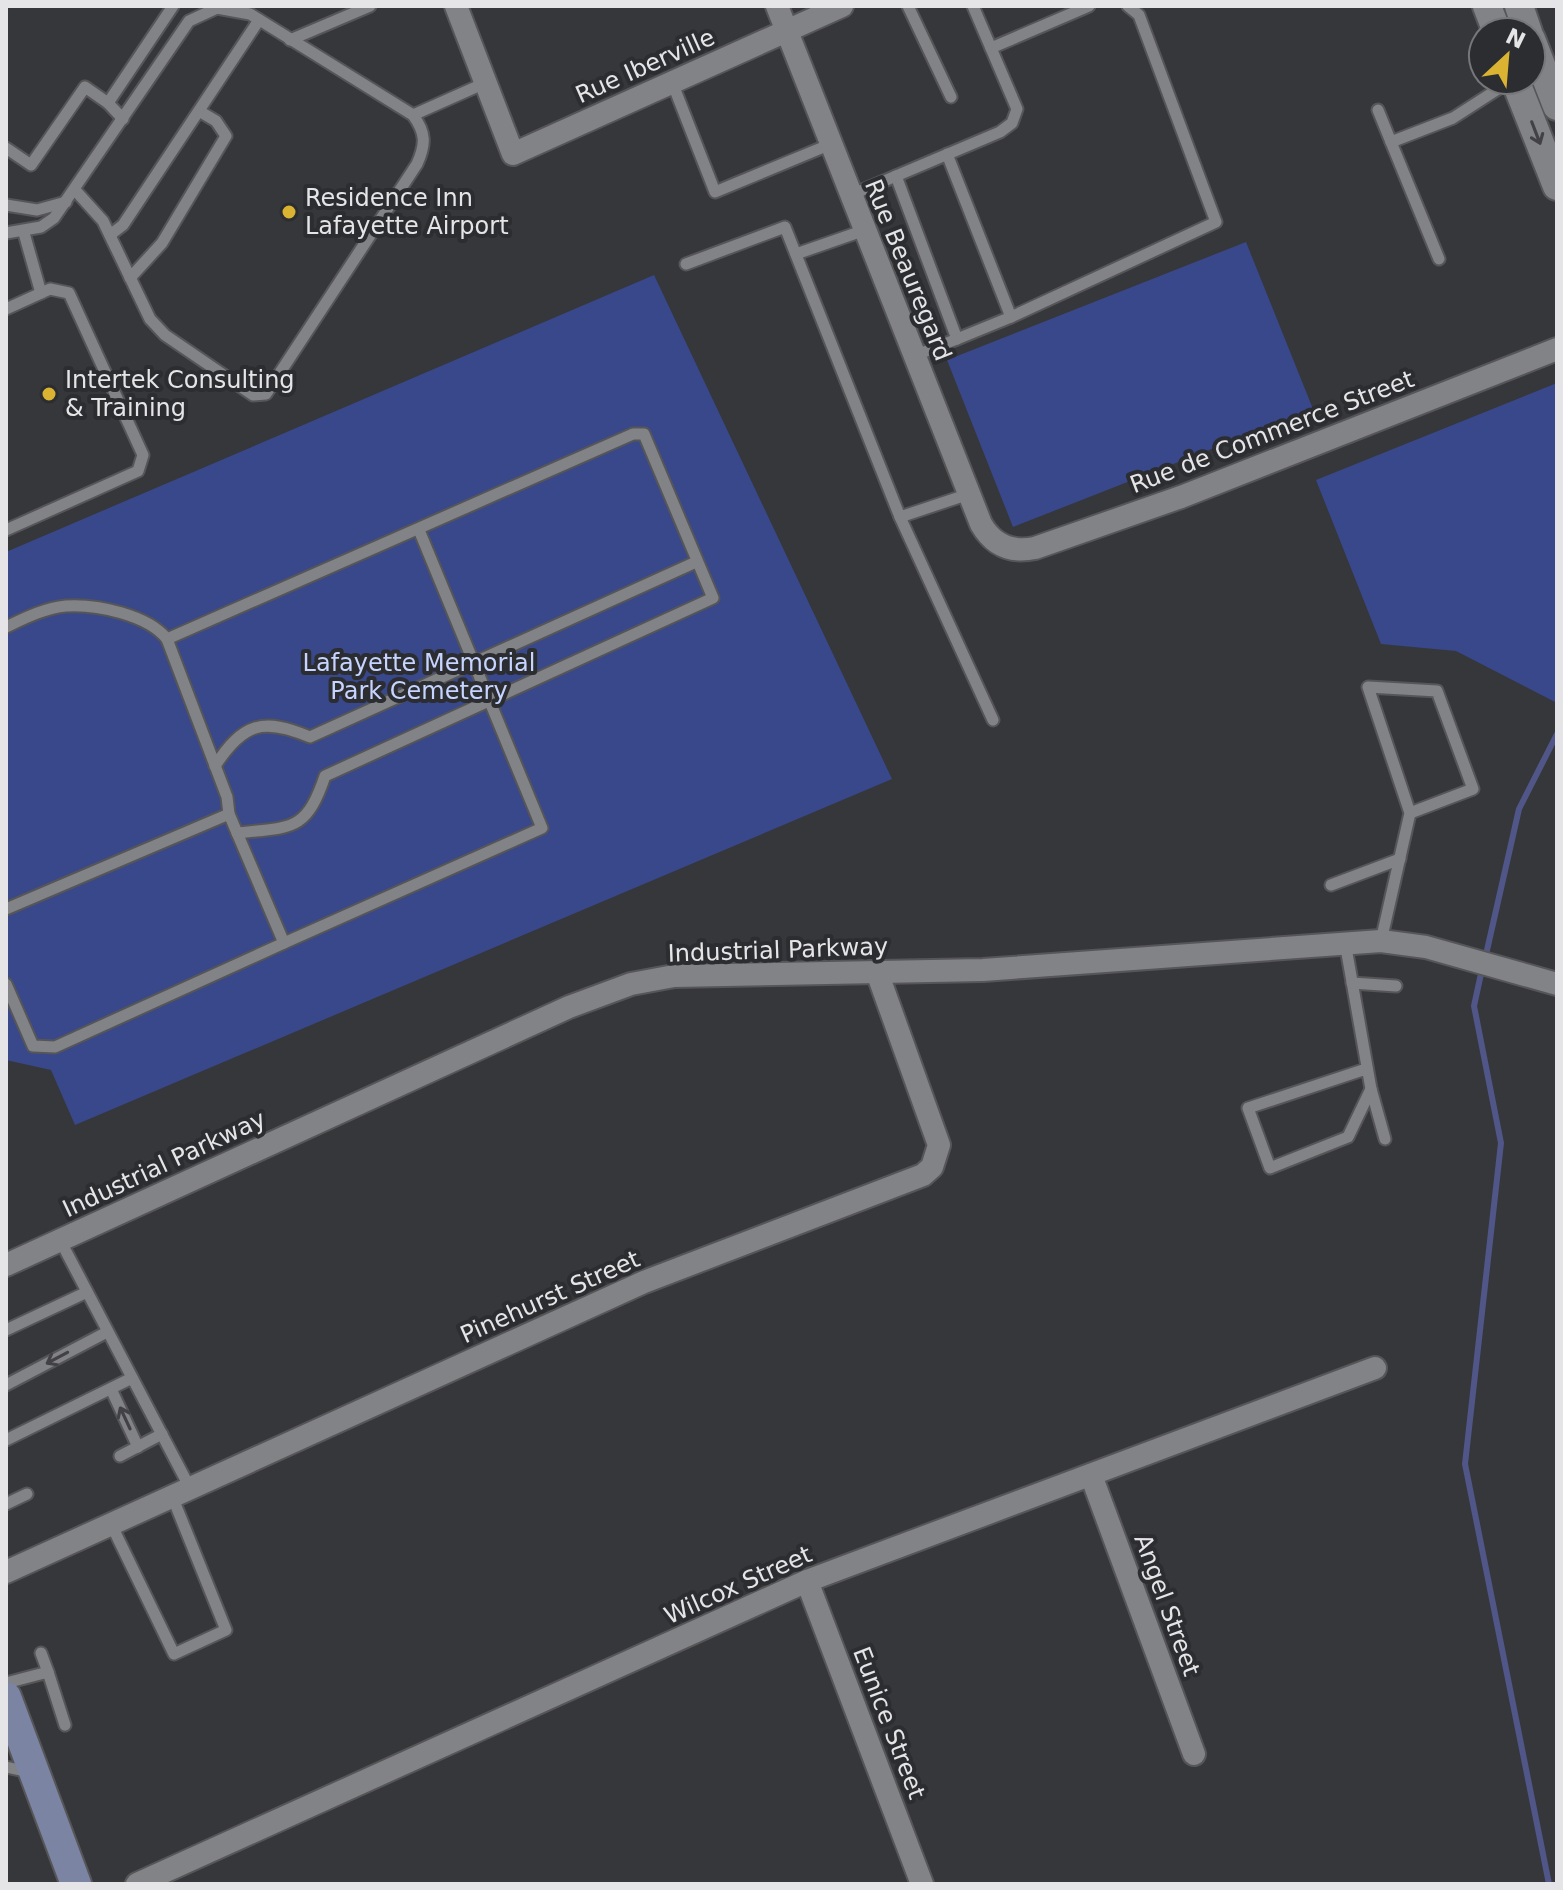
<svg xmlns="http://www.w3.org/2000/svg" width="1563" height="1890" font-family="'DejaVu Sans',sans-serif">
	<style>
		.green { fill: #38488a }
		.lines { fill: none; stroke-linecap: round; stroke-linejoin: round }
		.stream { stroke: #515688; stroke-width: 6 }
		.service-casing { stroke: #565659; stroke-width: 15 }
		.minor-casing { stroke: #565659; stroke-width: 26 }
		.tertiary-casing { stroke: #565659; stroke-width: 32 }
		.secondary-casing { stroke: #565659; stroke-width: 34 }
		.service { stroke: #828387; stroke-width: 11 }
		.minor { stroke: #828387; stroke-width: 22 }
		.tertiary { stroke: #828387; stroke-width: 28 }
		.secondary { stroke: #7b84a3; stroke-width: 30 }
		.oneway { stroke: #424246 }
		.poi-dot { fill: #dab333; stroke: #2c2d30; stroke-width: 3 }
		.labels { text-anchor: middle; stroke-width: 8; stroke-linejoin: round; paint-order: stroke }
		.street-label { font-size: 24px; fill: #e5e5e7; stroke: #2c2d30 }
		.poi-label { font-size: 24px; fill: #e5e5e7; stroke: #2c2d30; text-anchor: start }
		.park-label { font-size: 24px; fill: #c6d4ff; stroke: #2c2d30 }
	</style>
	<rect width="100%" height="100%" fill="#36373b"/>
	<!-- green -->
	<g class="green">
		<polygon points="1246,242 1313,409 1013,527 947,360"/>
		<polygon points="654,275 892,779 75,1125 51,1070 6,1060 6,552"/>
		<polygon points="1557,383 1557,703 1456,651 1381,644 1316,480"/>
	</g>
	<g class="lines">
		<!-- stream -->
		<g class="stream">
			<polyline points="1485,959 1519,809 1557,734"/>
			<polyline points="1482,969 1474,1006 1501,1143 1465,1464 1549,1884"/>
		</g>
		<!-- service casing -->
		<g class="service-casing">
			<g id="service">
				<polyline points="908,6 951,97"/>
				<polyline points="290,40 370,6"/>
				<polyline points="991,48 1089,6"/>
				<polyline points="672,82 715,192 831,144"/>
				<polyline points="1378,110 1391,142"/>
				<polyline points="413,115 485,83"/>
				<polyline points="123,119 108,103 173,6"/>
				<polyline points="6,148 31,165 85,87 108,103"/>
				<polyline points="896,176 957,339 1011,317 947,154"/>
				<polyline points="851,195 1000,132 1012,123 1017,109 973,6"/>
				<polyline points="6,205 37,210 66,202"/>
				<path d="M6 233 41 227 54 218 189 21 217 8 250 14 413 115C426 133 426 144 417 164L266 394 253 395 165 335 150 319 103 221 75 190"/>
				<polyline points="24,233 41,293"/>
				<polyline points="110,235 123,225 259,20"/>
				<polyline points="796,254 865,230"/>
				<polyline points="1439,259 1391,142 1453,118 1512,80"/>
				<polyline points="686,264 785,227 900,517 969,494"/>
				<polyline points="130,278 162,243 226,136 216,121 199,111"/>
				<polyline points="6,309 50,289 69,293 143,455 138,471 6,530"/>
				<polyline points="1011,317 1216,222 1139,15 1128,6"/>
				<polyline points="914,356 957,339"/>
				<polyline points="900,517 993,720"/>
				<path d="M6 627C25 618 45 608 66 606 97 604 148 615 167 639L633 434H644L713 598 325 776C306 832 292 827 237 833"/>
				<polyline points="167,639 227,797 229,814 284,943 542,828 419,530"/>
				<path d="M215 766C243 723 263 717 310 737L696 562"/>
				<polyline points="1331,885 1400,859"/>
				<polyline points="6,909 229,814"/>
				<polyline points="1381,941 1410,813 1368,687 1437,691 1473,789 1410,813"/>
				<polyline points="1345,942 1371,1089 1348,1137 1270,1168 1248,1108 1366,1069"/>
				<polyline points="1352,983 1396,986"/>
				<polyline points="6,984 33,1046 55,1047 284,943"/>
				<polyline points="1371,1089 1385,1139"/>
				<polyline points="60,1240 190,1488"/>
				<polyline points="6,1330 87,1292"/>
				<polyline points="6,1385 107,1332"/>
				<polyline points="111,1389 138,1447"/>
				<polyline points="6,1440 132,1378"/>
				<polyline points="120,1456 162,1434"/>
				<polyline points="6,1504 27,1494"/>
				<polyline points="111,1524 174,1654 226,1630 172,1496"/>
				<polyline points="41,1653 48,1672"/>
				<polyline points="6,1683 48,1672 65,1725"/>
				<polyline points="6,1767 29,1772"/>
			</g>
		</g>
		<!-- minor casing -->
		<g class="minor-casing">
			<g id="minor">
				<polyline points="456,6 513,154 842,6"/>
				<path d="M777 6 981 524C993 545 1011 553 1035 548L1181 497 1557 349"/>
				<polyline points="6,1265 569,1007 631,984 674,976 983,970 1381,941 1426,947 1557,984"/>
				<polyline points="1091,1475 1194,1754"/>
				<polyline points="6,1572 644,1282 923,1175 932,1167 939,1145 877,972"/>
				<polyline points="807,1581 922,1884"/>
				<polyline points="137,1884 807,1581 1375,1368"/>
			</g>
		</g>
		<!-- tertiary casing -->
		<g class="tertiary-casing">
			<g id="tertiary">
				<polyline points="1487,6 1497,32"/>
				<polyline points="1519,6 1528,32"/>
				<polyline points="1531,39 1557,106"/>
				<polyline points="1515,80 1557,186"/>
			</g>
		</g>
		<!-- secondary casing -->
		<g class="secondary-casing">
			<polyline id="secondary" points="6,1697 76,1884"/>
		</g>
		<!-- service -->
		<use href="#service" class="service"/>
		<!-- minor -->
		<use href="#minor" class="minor"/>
		<!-- tertiary -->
		<use href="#tertiary" class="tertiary"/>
		<!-- secondary -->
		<use href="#secondary" class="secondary"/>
	</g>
	<!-- one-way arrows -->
	<defs><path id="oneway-shaft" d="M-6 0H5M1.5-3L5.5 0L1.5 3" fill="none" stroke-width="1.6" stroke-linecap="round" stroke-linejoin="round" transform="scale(2)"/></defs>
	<g class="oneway">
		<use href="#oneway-shaft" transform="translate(1536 133) rotate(69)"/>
		<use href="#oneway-shaft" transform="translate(57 1358) rotate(152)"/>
		<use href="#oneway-shaft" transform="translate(125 1418) rotate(-115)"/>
	</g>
	<!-- markers -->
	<g class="poi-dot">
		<circle cx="289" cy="212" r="8"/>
		<circle cx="49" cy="394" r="8"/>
	</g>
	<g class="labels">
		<!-- street labels -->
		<g class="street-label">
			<text transform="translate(645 66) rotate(-24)" y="8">Rue Iberville</text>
			<text transform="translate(908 270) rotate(68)" y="8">Rue Beauregard</text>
			<text transform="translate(1272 432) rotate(-21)" y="8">Rue de Commerce Street</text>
			<text transform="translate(778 950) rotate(-2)" y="8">Industrial Parkway</text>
			<text transform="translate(164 1164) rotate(-25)" y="8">Industrial Parkway</text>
			<text transform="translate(550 1297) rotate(-24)" y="8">Pinehurst Street</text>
			<text transform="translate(738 1585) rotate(-24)" y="8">Wilcox Street</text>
			<text transform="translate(1167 1605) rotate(70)" y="8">Angel Street</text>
			<text transform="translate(889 1723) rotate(69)" y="8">Eunice Street</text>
		</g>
		<!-- poi labels -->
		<g class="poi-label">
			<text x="305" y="206">Residence Inn<tspan x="305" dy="28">Lafayette Airport</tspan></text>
			<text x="65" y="388">Intertek Consulting<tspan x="65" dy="28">&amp; Training</tspan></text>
		</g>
		<!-- park labels -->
		<g class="park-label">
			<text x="419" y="671">Lafayette Memorial<tspan x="419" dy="28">Park Cemetery</tspan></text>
		</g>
	</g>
	<!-- border -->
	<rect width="1563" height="1890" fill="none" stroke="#e5e5e7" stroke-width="16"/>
	<!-- north arrow -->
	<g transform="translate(1507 56) rotate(26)"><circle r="38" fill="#2c2d30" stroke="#767779" stroke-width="2"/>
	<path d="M0-6L14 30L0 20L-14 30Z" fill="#dab333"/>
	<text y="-12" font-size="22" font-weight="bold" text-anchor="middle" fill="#e5e5e7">N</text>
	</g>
</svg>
